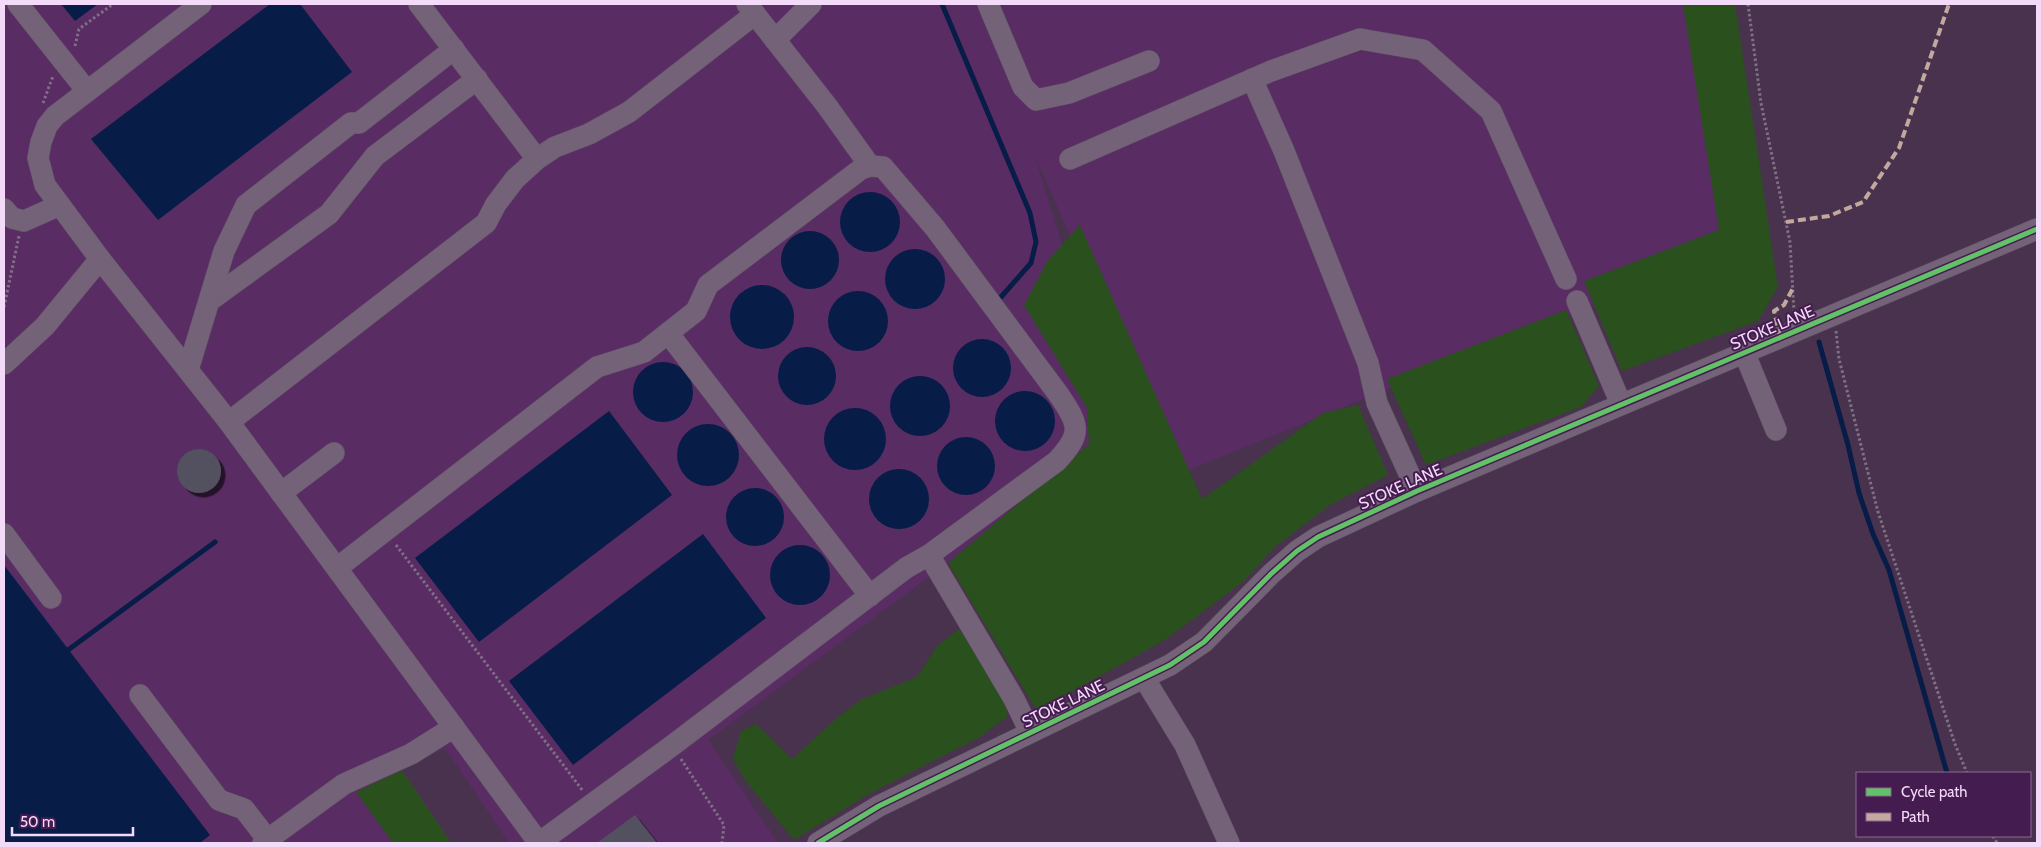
<svg xmlns="http://www.w3.org/2000/svg" width="2041" height="847" font-family="Cabin,sans-serif">
	<style>
		.built { fill: #592d64 }
		.green { fill: #2a501e }
		.water { fill: #071c47 }
		.lines { fill: none; stroke-linecap: round; stroke-linejoin: round }
		.stream { stroke: #071c47; stroke-width: 5 }
		.building { fill: #525161; filter: url(#shadow) }
		.minor-casing { stroke: #614e66; stroke-width: 22 }
		.path { stroke: #7f7084; stroke-width: 3; stroke-dasharray: 2.5 2.5; stroke-linecap: butt }
		.minor { stroke: #746278; stroke-width: 21 }
		.quiet { stroke: #c3a89e; stroke-width: 4; stroke-dasharray: 8 4; stroke-linecap: butt }
		.cycleway-casing { stroke: #451c4f; stroke-width: 8 }
		.cycleway { stroke: #61c268; stroke-width: 5 }
		.labels { text-anchor: middle; stroke-width: 4; stroke-linejoin: round; paint-order: stroke }
		.street-label { font-size: 16px; fill: #f3daf9; stroke: #451c4f }
	</style>
	<defs>
		<filter id="shadow"><feDropShadow dx="4.5" dy="4.5" stdDeviation="0" flood-color="#0009"/></filter>
	</defs>
	<rect width="100%" height="100%" fill="#49324e"/>
	<!-- built -->
	<polygon class="built" points="4,4 1709,4 1739,245 1177,475 1035,157 1117,421 948,563 708,740 778,843 509,843 445,748 358,794 393,843 4,843"/>
	<!-- green -->
	<g class="green">
		<polygon points="1683,4 1735,4 1778,287 1758,321 1622,371 1584,281 1719,230"/>
		<polygon points="1080,225 1202,499 1323,413 1358,405 1388,475 1330,505 1276,546 1243,582 1165,640 1037,711 948,563 1089,444 1087,408 1024,305 1048,260"/>
		<polygon points="1566,310 1599,386 1581,407 1426,465 1387,379"/>
		<polygon points="959,629 1006,696 1007,717 980,737 869,794 794,840 745,780 733,759 741,731 756,724 792,759 838,717 862,699 917,677 937,646"/>
		<polygon points="402,770 451,843 393,843 356,792"/>
	</g>
	<!-- water -->
	<g class="water">
		<polygon points="61,4 98,4 75,21"/>
		<polygon points="270,4 300,4 352,72 158,220 91,139"/>
		<circle cx="870" cy="222" r="30"/>
		<circle cx="810" cy="260" r="29"/>
		<circle cx="915" cy="279" r="30"/>
		<circle cx="762" cy="317" r="32"/>
		<circle cx="858" cy="321" r="30"/>
		<circle cx="982" cy="368" r="29"/>
		<circle cx="807" cy="376" r="29"/>
		<circle cx="663" cy="392" r="30"/>
		<circle cx="920" cy="406" r="30"/>
		<circle cx="1025" cy="421" r="30"/>
		<circle cx="855" cy="439" r="31"/>
		<polygon points="609,411 672,495 479,642 415,558"/>
		<circle cx="708" cy="455" r="31"/>
		<circle cx="966" cy="466" r="29"/>
		<circle cx="899" cy="499" r="30"/>
		<circle cx="755" cy="517" r="29"/>
		<polygon points="703,534 766,618 573,765 509,681"/>
		<circle cx="800" cy="575" r="30"/>
		<polygon points="4,565 210,835 200,843 4,843"/>
	</g>
	<g class="lines">
		<!-- stream -->
		<g class="stream">
			<polyline points="942,4 1030,213 1036,242 1031,263 1001,297"/>
			<polyline points="1819,342 1848,445 1859,493 1873,534 1889,570 1947,773"/>
			<polyline points="68,650 215,542"/>
		</g>
	</g>
	<!-- building -->
	<g class="building">
		<circle cx="199" cy="471" r="22"/>
		<polygon points="635,815 657,843 597,843"/>
	</g>
	<g class="lines">
		<!-- minor casing -->
		<g class="minor-casing">
			<g id="minor">
				<polyline points="18,4 87,91"/>
				<polyline points="201,4 55,116 47,126 41,142 38,158 45,185 100,259 229,422 539,843"/>
				<polyline points="419,4 537,159"/>
				<polyline points="747,4 827,106 870,166"/>
				<polyline points="988,4 1023,87 1036,100 1069,93 1149,61"/>
				<polyline points="775,40 811,4"/>
				<polyline points="1252,79 1284,151 1368,363 1377,403 1417,491"/>
				<polyline points="1070,159 1271,71 1360,39 1423,50 1491,111 1566,279"/>
				<polyline points="4,209 12,218 24,221 60,205"/>
				<polyline points="209,301 329,214 375,156 477,79"/>
				<polyline points="1577,301 1621,404"/>
				<polyline points="668,333 870,596"/>
				<polyline points="1744,352 1776,430"/>
				<polyline points="4,364 45,326 100,259"/>
				<polyline points="188,370 224,251 246,205 351,123 359,123 454,49"/>
				<polyline points="229,422 486,223 496,204 515,179 537,159 555,147 589,134 629,112 755,14"/>
				<polyline points="281,493 334,453"/>
				<polyline points="4,534 51,598"/>
				<polyline points="929,555 1014,699 1030,732"/>
				<path d="M337 568 597 367 644 352 696 311 708 285 861 169 870 166 883 167 935 228 1059 395C1079 425 1083 433 1057 461L929 555 906 568 673 745 539 843"/>
				<polyline points="1144,678 1185,745 1229,843"/>
				<polyline points="140,695 219,800 244,809 268,840"/>
				<polyline points="263,843 344,784 411,754 454,727"/>
				<polyline points="818,843 879,806 1170,665 1204,642 1271,574 1297,551 1318,537 1417,491 2037,229"/>
			</g>
		</g>
		<!-- path -->
		<g class="path">
			<polyline points="1748,4 1761,103 1790,242 1794,312"/>
			<polyline points="75,46 79,29 113,4"/>
			<polyline points="43,103 53,76"/>
			<polyline points="4,307 19,236"/>
			<polyline points="1836,331 1839,359 1878,512 1955,744 1967,773"/>
			<polyline points="396,545 583,791"/>
			<polyline points="681,759 724,825 722,843"/>
			<polyline points="1993,836 1997,843"/>
		</g>
		<!-- minor -->
		<use href="#minor" class="minor"/>
		<!-- quiet -->
		<g class="quiet">
			<polyline points="1786,222 1829,216 1863,202 1899,148 1949,4"/>
			<polyline points="1780,337 1774,311 1784,305 1793,288"/>
		</g>
		<!-- cycleway casing -->
		<g class="cycleway-casing">
			<polyline id="cycleway" points="818,843 879,806 1170,665 1204,642 1271,574 1297,551 1318,537 1417,491 2037,229"/>
		</g>
		<!-- cycleway -->
		<use href="#cycleway" class="cycleway"/>
	</g>
	<g class="labels">
		<!-- street labels -->
		<g class="street-label">
			<text transform="translate(1772 327) rotate(-23)" y="6">STOKE LANE</text>
			<text transform="translate(1400 486) rotate(-24)" y="6">STOKE LANE</text>
			<text transform="translate(1063 703) rotate(-26)" y="6">STOKE LANE</text>
		</g>
	</g>
	<!-- border -->
	<rect width="2041" height="847" fill="none" stroke="#f3daf9" stroke-width="10"/>
	<!-- legend -->
	<rect x="1856" y="772" width="175" height="65" fill="#451c4f" stroke="#8b6893"/>
	<rect x="1866" y="788" width="25" height="8" fill="#61c268" stroke="#8b6893"/>
	<text x="1901" y="797" font-size="15" fill="#f3daf9">Cycle path</text>
	<rect x="1866" y="813" width="25" height="8" fill="#c3a89e" stroke="#8b6893"/>
	<text x="1901" y="822" font-size="15" fill="#f3daf9">Path</text>
	<!-- scale -->
	<path d="M12 827v8h121v-8" fill="none" stroke="#f3daf9" stroke-width="2.5"/>
	<text x="20" y="827" font-size="15" fill="#f3daf9" stroke="#451c4f" stroke-width="4" paint-order="stroke">50 m</text>
</svg>
